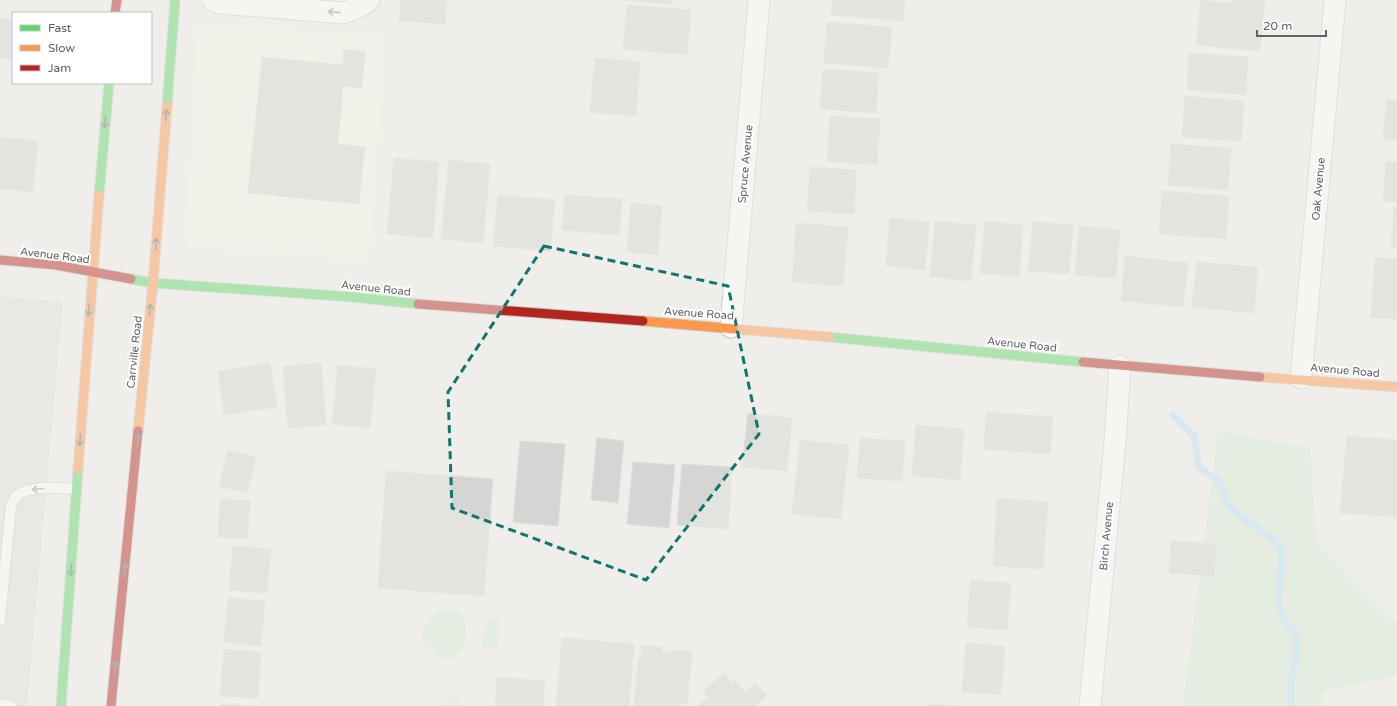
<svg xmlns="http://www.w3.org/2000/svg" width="1397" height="706" font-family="'Varela Round',sans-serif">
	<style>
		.commercial { fill: #f7f3e4 }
		.education { fill: #e2e0da }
		.green { fill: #d8ebd6 }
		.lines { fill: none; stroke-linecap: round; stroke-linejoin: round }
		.stream { stroke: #bfe0f9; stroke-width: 7 }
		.building { fill: #d6d5d3; stroke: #deddd9 }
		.lane-casing { stroke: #cbcccc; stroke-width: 12 }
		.street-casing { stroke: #cbcccc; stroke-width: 23 }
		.fast-casing { stroke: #cacacb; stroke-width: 11 }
		.slow-casing { stroke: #cacacb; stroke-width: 11 }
		.jam-casing { stroke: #cacacb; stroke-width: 11 }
		.lane { stroke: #fdfcfc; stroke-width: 10 }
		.street { stroke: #fdfcfc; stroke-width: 21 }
		.fast { stroke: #63d668; stroke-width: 9 }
		.slow { stroke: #ff974d; stroke-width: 9 }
		.jam { stroke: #b3261e; stroke-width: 9 }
		.oneway { stroke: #96999c }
		.oneway2 { stroke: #607468 }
		.marked { fill: none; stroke: #0f766e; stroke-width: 3; stroke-dasharray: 8 5; stroke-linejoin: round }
		.labels { text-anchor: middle; stroke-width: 4; stroke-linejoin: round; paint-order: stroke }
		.street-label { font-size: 11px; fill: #5f6368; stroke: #fff }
	</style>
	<rect width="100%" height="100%" fill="#efeeea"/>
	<!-- commercial -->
	<polygon class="commercial" points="198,22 386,38 369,261 185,247"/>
	<!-- education -->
	<polygon class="education" points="0,296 63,302 27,706 0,706"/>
	<!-- green -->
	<g class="green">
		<polygon points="1218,431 1310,448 1317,544 1397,626 1397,676 1322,691 1324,706 1183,706"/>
		<path d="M443 610 457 611 464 618 467 637 462 650 452 659C433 657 429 654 421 635L429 618Z"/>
		<polygon points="489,618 500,618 498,647 484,648 481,645"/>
		<polygon points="455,695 462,706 440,706"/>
	</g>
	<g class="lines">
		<!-- stream -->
		<polyline class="stream" points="1173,415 1194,436 1199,467 1219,482 1228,505 1242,518 1273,539 1282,554 1278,604 1285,621 1297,636 1296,658 1291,676 1291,706"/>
	</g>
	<!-- building -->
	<g class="building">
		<polygon points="401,0 447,0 445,24 399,21"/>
		<polygon points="623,0 672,0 672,4"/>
		<polygon points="833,0 905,0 903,21 831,15"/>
		<polygon points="1201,0 1230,3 1231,0 1265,0 1260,51 1196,45"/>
		<polygon points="627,5 691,10 687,55 623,49"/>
		<polygon points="0,18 13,19 13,59 0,58"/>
		<polygon points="827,22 892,27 888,68 824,63"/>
		<polygon points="344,49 365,52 362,88 343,86 338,144 365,147 359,204 248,193 262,57 343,65"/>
		<polygon points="1189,53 1248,57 1246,95 1187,90"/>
		<polygon points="595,58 640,62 636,116 590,112"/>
		<polygon points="823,69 879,73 876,113 820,109"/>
		<polygon points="1185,96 1244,101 1241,141 1182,137"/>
		<polygon points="1387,99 1397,100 1397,140 1383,139"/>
		<polygon points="830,116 880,119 877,165 827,161"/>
		<polygon points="0,137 38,141 33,192 0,189"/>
		<polygon points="1171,144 1231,148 1228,190 1168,185"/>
		<polygon points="394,158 439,162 433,238 387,234"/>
		<polygon points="449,160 490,164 483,243 441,239"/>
		<polygon points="1386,161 1397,162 1397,202 1383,201"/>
		<polygon points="810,167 856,170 854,214 807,211"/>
		<polygon points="1162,191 1229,196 1226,239 1159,234"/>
		<polygon points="498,195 555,200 550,251 493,246"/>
		<polygon points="565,195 622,199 619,235 562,230"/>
		<polygon points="631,203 662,206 658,255 627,252"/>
		<polygon points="1394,207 1397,208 1397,248 1391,247"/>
		<polygon points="890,218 929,222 925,270 886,266"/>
		<polygon points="935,221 976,225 971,281 930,277"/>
		<polygon points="985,221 1023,225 1019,277 980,273"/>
		<polygon points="1033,222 1073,225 1069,274 1028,271"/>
		<polygon points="796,223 848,227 843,286 792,282"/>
		<polygon points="1079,226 1120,230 1116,278 1075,275"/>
		<polygon points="1125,256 1188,263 1183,307 1121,301"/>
		<polygon points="1375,257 1397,259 1397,319 1371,318"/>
		<polygon points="1197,262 1258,267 1254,313 1192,307"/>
		<polygon points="270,363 277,407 224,415 218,371"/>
		<polygon points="321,363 326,425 288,428 283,366"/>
		<polygon points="338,365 376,369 370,428 332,424"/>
		<polygon points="986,412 1053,417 1050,454 984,449"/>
		<polygon points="748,413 792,418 787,471 742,467"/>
		<polygon points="916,425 964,429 960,480 912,476"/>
		<polygon points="1347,436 1397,440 1397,517 1340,513"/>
		<polygon points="597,438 624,441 618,503 591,500"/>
		<polygon points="860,438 905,441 902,481 857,478"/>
		<polygon points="800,440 849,445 841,519 792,514"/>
		<polygon points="520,441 565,444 558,526 513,522"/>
		<polygon points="228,450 256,457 247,493 219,486"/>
		<polygon points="633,462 675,465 669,528 627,524"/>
		<polygon points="682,464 732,467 728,529 677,525"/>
		<polygon points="386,471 493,479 484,596 378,588"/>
		<polygon points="997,498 1048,502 1043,569 993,566"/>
		<polygon points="220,499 250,501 247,539 218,537"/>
		<polygon points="1171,541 1216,544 1214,576 1169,573"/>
		<polygon points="233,546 271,549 267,593 229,590"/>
		<polygon points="970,580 1011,583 1007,630 967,627"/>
		<polygon points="228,598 265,601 261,646 224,642"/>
		<polygon points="562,638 634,644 629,706 556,706"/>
		<polygon points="966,643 1005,646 1001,695 962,692"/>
		<polygon points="642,645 662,647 662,652 673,653 673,650 692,652 687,704 682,703 681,706 634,706 638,658 641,658"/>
		<polygon points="224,649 261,652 258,698 220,696"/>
		<polygon points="724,673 732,683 735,680 745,692 755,683 767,696 756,706 698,706 708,697 703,691"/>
		<polygon points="497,677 545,681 543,706 495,706"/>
		<polygon points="221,704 255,706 221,706"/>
		<polygon points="928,704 961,706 928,706"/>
	</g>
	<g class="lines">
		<!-- lane casing -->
		<g class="lane-casing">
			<g id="lane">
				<path d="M0 621 11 505C13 502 15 497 18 495 29 485 62 488 76 489"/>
				<polyline points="0,704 11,706"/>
			</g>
		</g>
		<!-- street casing -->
		<g class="street-casing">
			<g id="street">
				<polyline points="213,0 220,3 343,13 359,7 369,0"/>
				<polyline points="731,327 759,0"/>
				<polyline points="1301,378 1335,0"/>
				<polyline points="1090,706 1115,442 1120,366"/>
			</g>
		</g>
		<!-- fast casing -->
		<g class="fast-casing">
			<g id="fast">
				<polyline points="167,106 175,0"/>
				<polyline points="99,195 109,83"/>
				<polyline points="131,279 153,283 352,297 418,304"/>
				<polyline points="829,337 1083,362"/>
				<polyline points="61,706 78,469"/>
			</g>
		</g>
		<!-- slow casing -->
		<g class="slow-casing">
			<g id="slow">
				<polyline points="643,321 829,337"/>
				<polyline points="1260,377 1397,387"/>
				<polyline points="138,431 153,283 167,106"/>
				<polyline points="78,469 99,195"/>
			</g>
		</g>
		<!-- jam casing -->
		<g class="jam-casing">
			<g id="jam">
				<polyline points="115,13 117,0"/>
				<polyline points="0,260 56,265 131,279"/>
				<polyline points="418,304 643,321"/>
				<polyline points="1083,362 1260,377"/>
				<polyline points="111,706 138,431"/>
			</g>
		</g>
		<!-- lane -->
		<use href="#lane" class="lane"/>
		<!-- street -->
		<use href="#street" class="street"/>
		<!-- fast -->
		<use href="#fast" class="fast"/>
		<!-- slow -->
		<use href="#slow" class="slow"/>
		<!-- jam -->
		<use href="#jam" class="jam"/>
	</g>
	<!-- one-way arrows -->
	<defs><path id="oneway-shaft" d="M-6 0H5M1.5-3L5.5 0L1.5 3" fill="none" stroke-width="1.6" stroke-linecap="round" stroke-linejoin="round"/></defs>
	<g class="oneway">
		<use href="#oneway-shaft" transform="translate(334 12) rotate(-174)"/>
		<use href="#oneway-shaft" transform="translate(38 489) rotate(175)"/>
	</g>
	<g class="oneway2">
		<use href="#oneway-shaft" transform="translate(166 115) rotate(-85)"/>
		<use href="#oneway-shaft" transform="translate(105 122) rotate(95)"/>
		<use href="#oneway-shaft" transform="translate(156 244) rotate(-86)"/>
		<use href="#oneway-shaft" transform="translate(89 310) rotate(94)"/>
		<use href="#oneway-shaft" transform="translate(150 310) rotate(-84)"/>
		<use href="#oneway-shaft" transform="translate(80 440) rotate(94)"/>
		<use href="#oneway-shaft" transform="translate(138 440) rotate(-84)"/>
		<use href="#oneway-shaft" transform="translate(125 569) rotate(-84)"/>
		<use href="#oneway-shaft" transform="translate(71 570) rotate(94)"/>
		<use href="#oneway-shaft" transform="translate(115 667) rotate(-84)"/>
	</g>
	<!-- marked area -->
	<path d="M0 0H1397V706H0ZM544 246 728 286 759 434 646 580 452 508 448 392Z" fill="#efeeea" fill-opacity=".55" fill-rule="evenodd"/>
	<path class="marked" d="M544 246 728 286 759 434 646 580 452 508 448 392Z"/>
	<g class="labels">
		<!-- street labels -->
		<g class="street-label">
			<text transform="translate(745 164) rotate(-85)" y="4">Spruce Avenue</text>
			<text transform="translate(1318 189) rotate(-85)" y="4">Oak Avenue</text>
			<text transform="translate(55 255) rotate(7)" y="4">Avenue Road</text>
			<text transform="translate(376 288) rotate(6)" y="4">Avenue Road</text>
			<text transform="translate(699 313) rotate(4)" y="4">Avenue Road</text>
			<text transform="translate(1022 344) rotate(6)" y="4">Avenue Road</text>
			<text transform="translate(134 352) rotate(-84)" y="4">Carrville Road</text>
			<text transform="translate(1345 370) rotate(5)" y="4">Avenue Road</text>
			<text transform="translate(1106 536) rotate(-85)" y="4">Birch Avenue</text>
		</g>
	</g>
	<!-- legend -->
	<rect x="12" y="12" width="140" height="72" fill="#ffffff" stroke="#bfc1c3"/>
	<rect x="20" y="25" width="20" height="6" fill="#63d668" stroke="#bfc1c3"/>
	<text x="48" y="32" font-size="12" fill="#5f6368">Fast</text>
	<rect x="20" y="45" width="20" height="6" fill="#ff974d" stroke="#bfc1c3"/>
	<text x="48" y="52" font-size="12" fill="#5f6368">Slow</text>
	<rect x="20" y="65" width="20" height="6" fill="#b3261e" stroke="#bfc1c3"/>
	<text x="48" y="72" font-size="12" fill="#5f6368">Jam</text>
	<!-- scale -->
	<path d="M1257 30v6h69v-6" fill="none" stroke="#5f6368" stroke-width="2"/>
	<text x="1263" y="30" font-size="12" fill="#5f6368" stroke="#ffffff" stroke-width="3" paint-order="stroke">20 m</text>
</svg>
